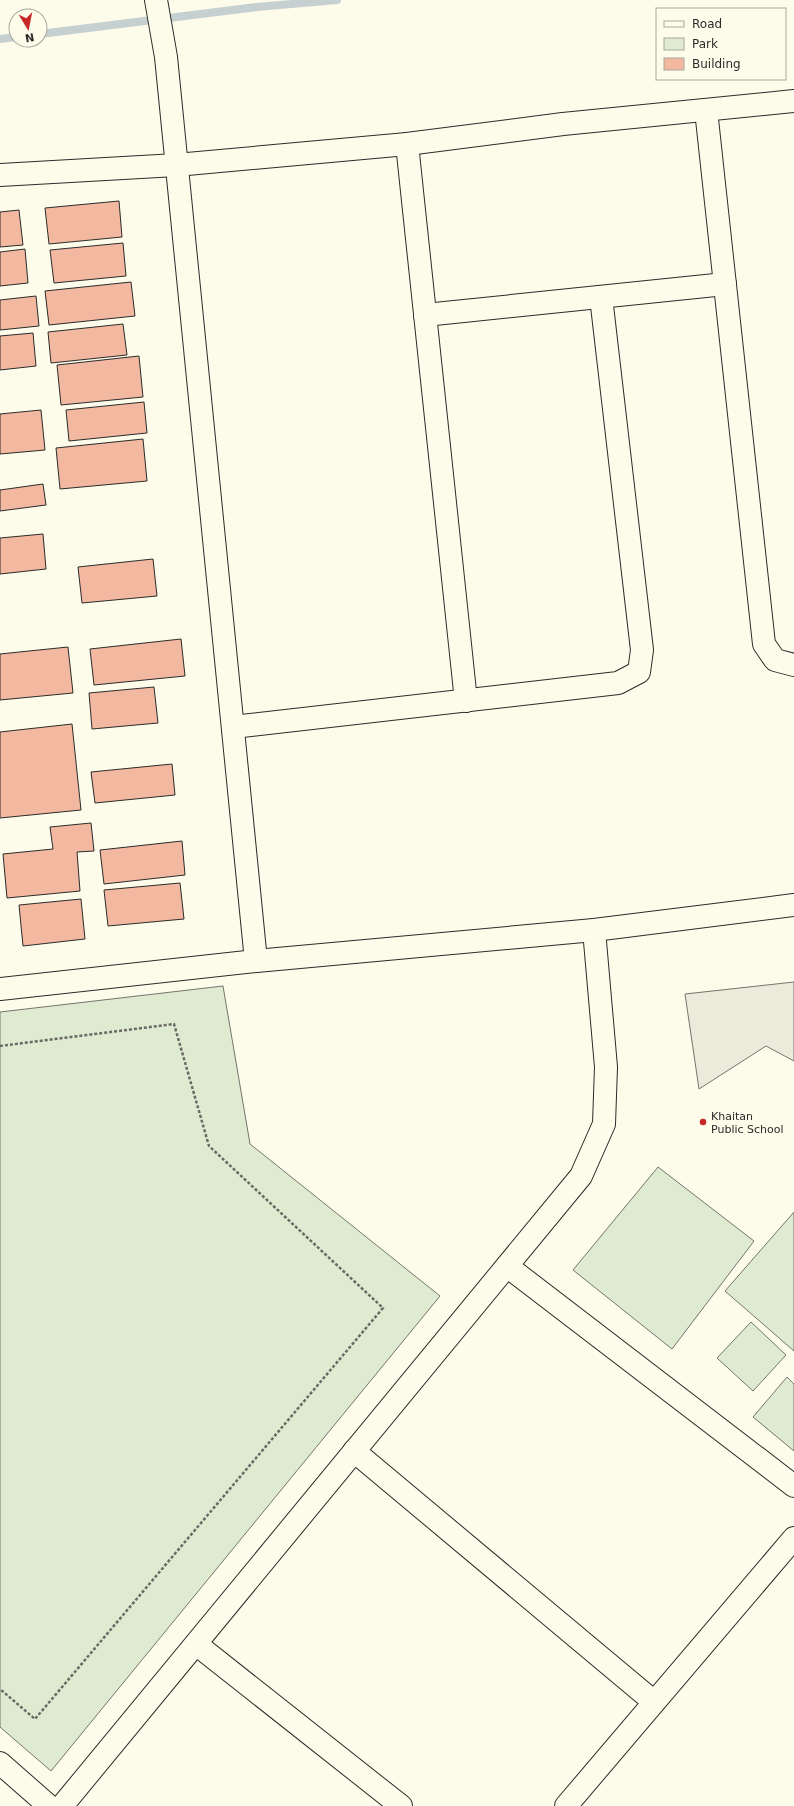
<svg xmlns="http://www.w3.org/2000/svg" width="794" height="1806" font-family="'DejaVu Sans',sans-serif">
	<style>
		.green { fill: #deebd1; stroke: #74746e }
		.parking { fill: #eceadb; stroke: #74746e }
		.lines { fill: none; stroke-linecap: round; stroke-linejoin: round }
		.stream { stroke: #c7d0d0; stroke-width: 8 }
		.building { fill: #f2b8a0; stroke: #2b2b2b }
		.minor-casing { stroke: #2b2b2b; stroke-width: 24 }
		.path { stroke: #6a6964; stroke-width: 2.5; stroke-dasharray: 3 2; stroke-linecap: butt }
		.minor { stroke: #fdfbea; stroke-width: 22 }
		.poi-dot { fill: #c62828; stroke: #fdfbea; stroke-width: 1.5 }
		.labels { text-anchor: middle; stroke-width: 3; stroke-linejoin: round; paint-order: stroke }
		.poi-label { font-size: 11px; fill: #2b2b2b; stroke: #fdfbea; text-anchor: start }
	</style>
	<rect width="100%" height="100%" fill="#fdfbea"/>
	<!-- green -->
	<g class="green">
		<polygon points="223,986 250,1144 440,1296 51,1771 0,1727 0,1012"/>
		<polygon points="658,1167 754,1241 672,1349 573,1270"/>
		<polygon points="794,1212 794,1351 725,1291"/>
		<polygon points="751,1322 786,1355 753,1391 717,1358"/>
		<polygon points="787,1377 794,1384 794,1451 753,1417"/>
	</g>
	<!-- parking -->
	<polygon class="parking" points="794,982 794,1061 766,1046 699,1089 685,994"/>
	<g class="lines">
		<!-- stream -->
		<g class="stream">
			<polyline points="40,34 257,7 337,0"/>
			<polyline points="0,39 16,37"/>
		</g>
	</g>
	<!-- building -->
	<g class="building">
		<polygon points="119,201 122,237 49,244 45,208"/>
		<polygon points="19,210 23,245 0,247 0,212"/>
		<polygon points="123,243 126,276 54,283 50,250"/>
		<polygon points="25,249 28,283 0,286 0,252"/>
		<polygon points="131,282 135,316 49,325 45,291"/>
		<polygon points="36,296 39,326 0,330 0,300"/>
		<polygon points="123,324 127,355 51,363 48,332"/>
		<polygon points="33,333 36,366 0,370 0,336"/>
		<polygon points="139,356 143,397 61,405 57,365"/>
		<polygon points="144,402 147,433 69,441 66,410"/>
		<polygon points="41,410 45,450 0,454 0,414"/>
		<polygon points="143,439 147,481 60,489 56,448"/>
		<polygon points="43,484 46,505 0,511 0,490"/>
		<polygon points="43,534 46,569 0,574 0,538"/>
		<polygon points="153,559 157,596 82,603 78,567"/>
		<polygon points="181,639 185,676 94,685 90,649"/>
		<polygon points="68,647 73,693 0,700 0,654"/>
		<polygon points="154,687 158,723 92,729 89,693"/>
		<polygon points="72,724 81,810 0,818 0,732"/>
		<polygon points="172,764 175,795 95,803 91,772"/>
		<polygon points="91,823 94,851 77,852 80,891 7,898 3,854 53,849 50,827"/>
		<polygon points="182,841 185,875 104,884 100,850"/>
		<polygon points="180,883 184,919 108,926 104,890"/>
		<polygon points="81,899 85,939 23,946 19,905"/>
	</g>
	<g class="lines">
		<!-- minor casing -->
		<g class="minor-casing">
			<g id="minor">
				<polyline points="156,0 166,57 256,961"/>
				<polyline points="706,110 764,644 775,660 794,665"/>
				<polyline points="407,144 466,701"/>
				<polyline points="0,175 176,165 407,144 563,124 794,101"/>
				<polyline points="425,315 725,284"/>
				<polyline points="233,727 618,683 639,672 642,650 601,297"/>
				<polyline points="0,989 256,961 594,930 794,905"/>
				<polyline points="507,1266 794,1486"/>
				<polyline points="354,1451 654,1702"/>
				<polyline points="196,1644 401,1806"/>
				<polyline points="0,1763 49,1806"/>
				<polyline points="62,1806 581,1176 604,1124 606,1067 594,930"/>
				<polyline points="566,1806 794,1538"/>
			</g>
		</g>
		<!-- path -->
		<polyline class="path" points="0,1046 174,1024 209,1146 383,1308 35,1719 0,1689"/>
		<!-- minor -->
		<use href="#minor" class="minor"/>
	</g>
	<!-- markers -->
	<circle class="poi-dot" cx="703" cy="1122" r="4"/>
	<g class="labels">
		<!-- poi labels -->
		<g class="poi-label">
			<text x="711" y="1120">Khaitan<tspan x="711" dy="13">Public School</tspan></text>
		</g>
	</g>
	<!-- legend -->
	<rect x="656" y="8" width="130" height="72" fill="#fdfbea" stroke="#a9a89e"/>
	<rect x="664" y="21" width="20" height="6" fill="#fdfbea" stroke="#a9a89e"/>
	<text x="692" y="28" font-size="12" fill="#2b2b2b">Road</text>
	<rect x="664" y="38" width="20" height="12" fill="#deebd1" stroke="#a9a89e"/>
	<text x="692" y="48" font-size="12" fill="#2b2b2b">Park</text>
	<rect x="664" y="58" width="20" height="12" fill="#f2b8a0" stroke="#a9a89e"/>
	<text x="692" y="68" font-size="12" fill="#2b2b2b">Building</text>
	<!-- north arrow -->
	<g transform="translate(28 28) rotate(170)"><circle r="19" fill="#fdfbea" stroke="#a9a89e"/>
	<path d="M0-3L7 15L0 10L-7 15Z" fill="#c62828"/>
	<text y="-6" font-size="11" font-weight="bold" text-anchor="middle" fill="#2b2b2b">N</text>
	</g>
</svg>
